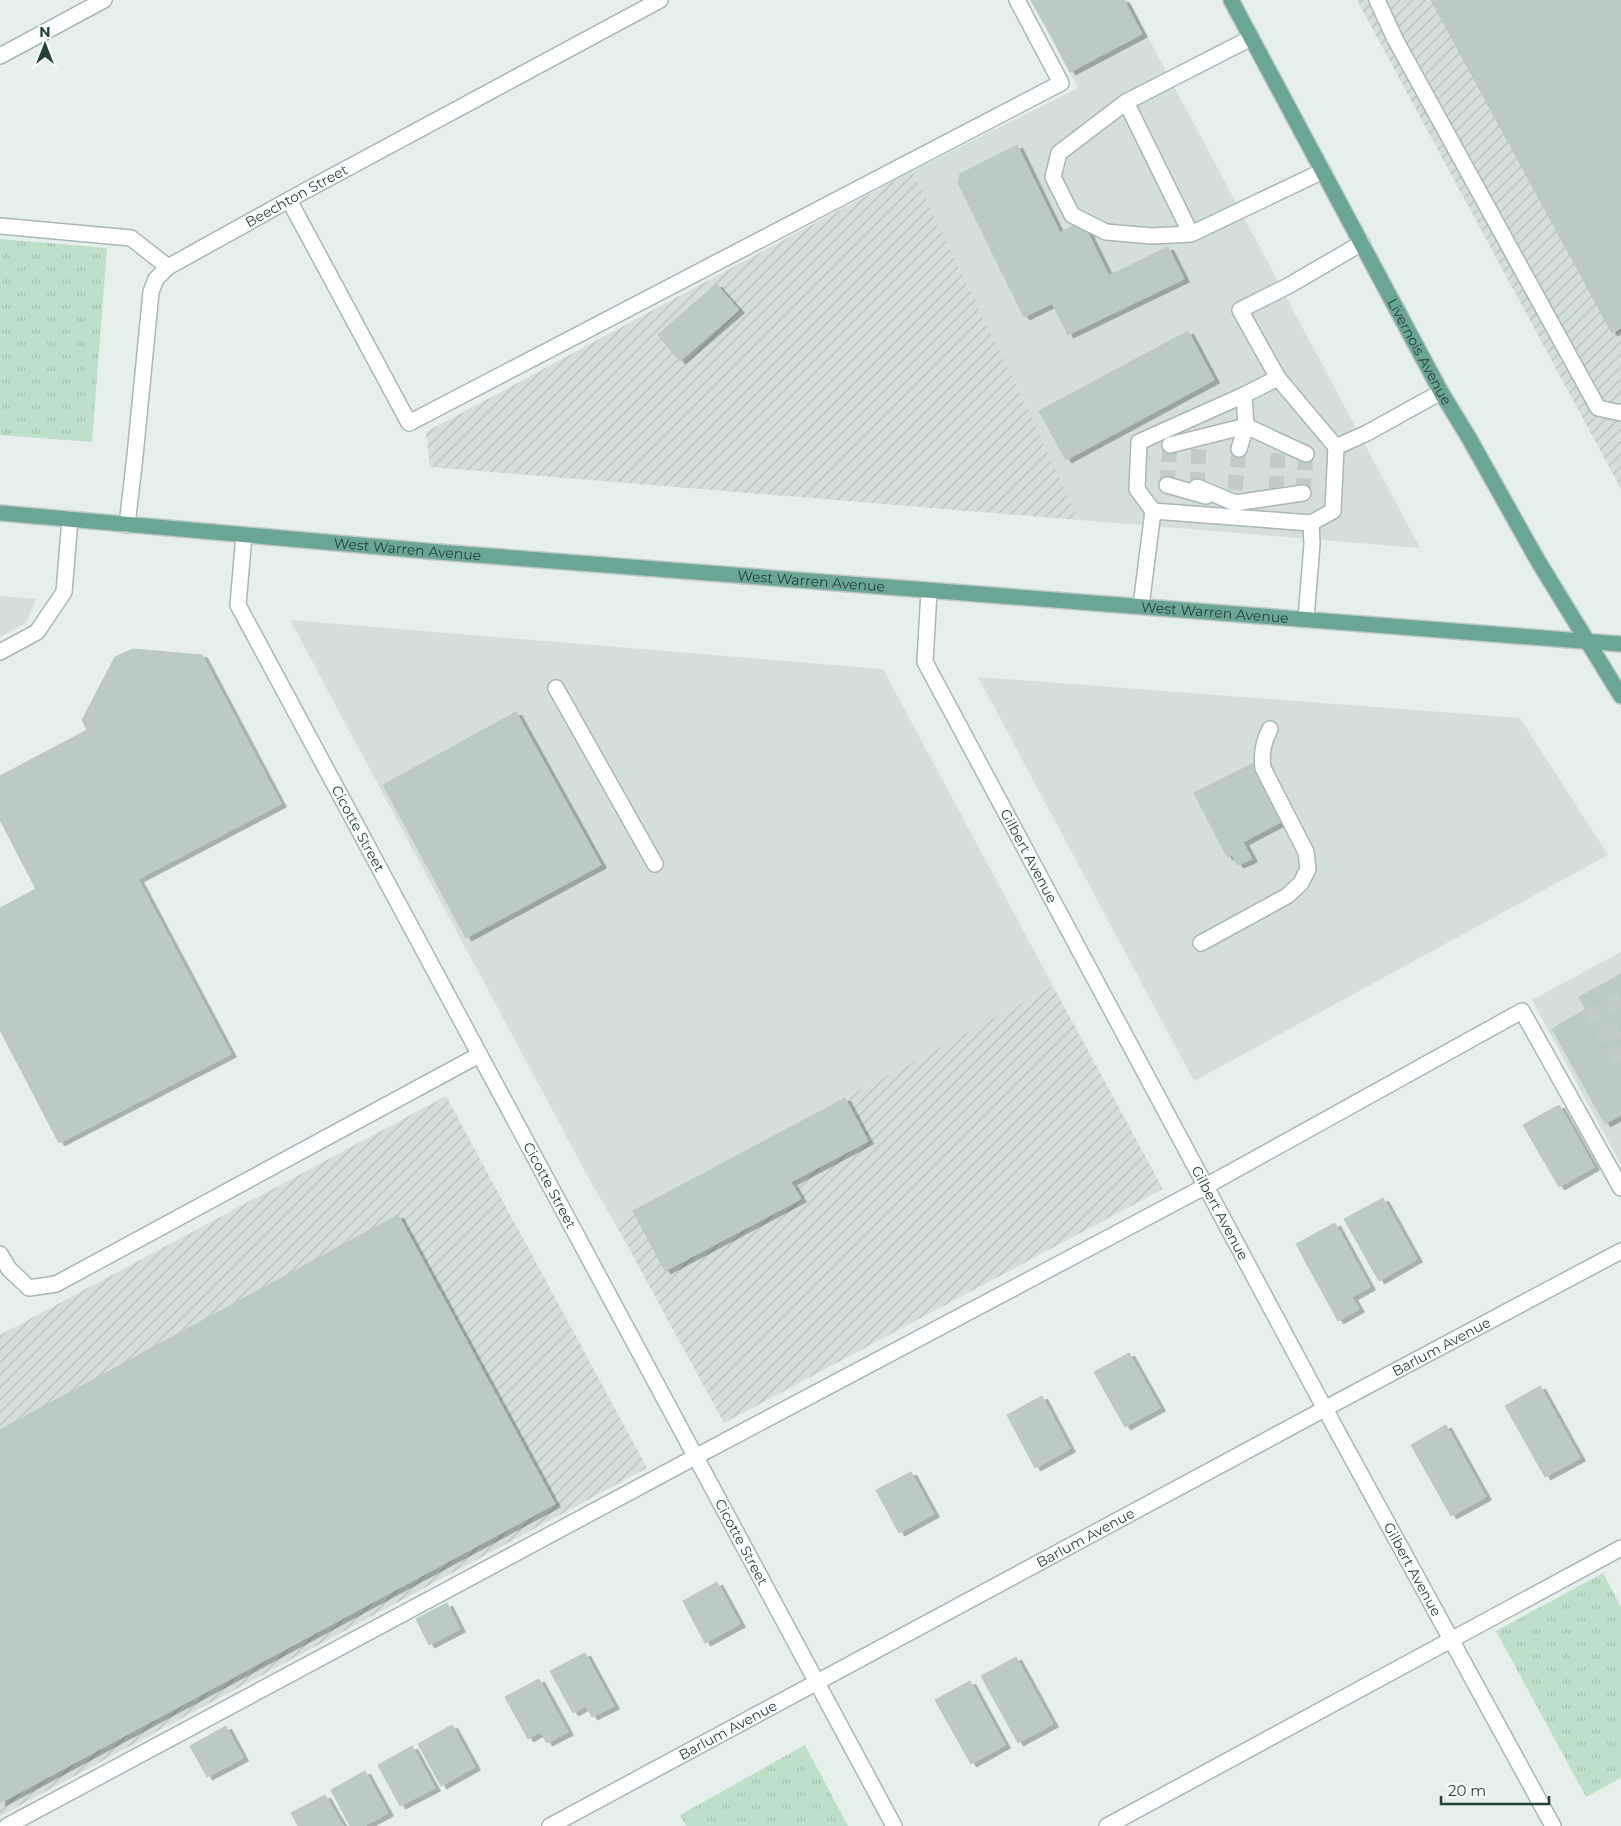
<svg xmlns="http://www.w3.org/2000/svg" width="1621" height="1826" font-family="Montserrat,sans-serif">
	<style>
		.built { fill: #d4dfda }
		.industrial { fill: url(#industrial-furrows) }
		.grass { fill: url(#grass-tufts) }
		.building { fill: #bbcac4; stroke: #b8c9c2; filter: url(#shadow) }
		.lines { fill: none; stroke-linecap: round; stroke-linejoin: round }
		.minor-tunnel { stroke: #bfccc8; stroke-width: 15; stroke-dasharray: 15 8; stroke-linecap: butt }
		.minor-casing { stroke: #a8b8b2; stroke-width: 18 }
		.major-casing { stroke: #c2cac8; stroke-width: 18 }
		.minor { stroke: #fff; stroke-width: 15 }
		.major { stroke: #6aa596; stroke-width: 15 }
		.labels { text-anchor: middle; stroke-width: 4; stroke-linejoin: round; paint-order: stroke }
		.street-label { font-size: 14px; fill: #24423a; stroke: #f7fbf9 }
	</style>
	<defs>
		<pattern id="industrial-furrows" width="10" height="10" patternUnits="userSpaceOnUse" patternTransform="scale(1.25)"><rect width="10" height="10" fill="#d4dfda"/><path d="M-1 1l2-2M0 10L10 0M9 11l2-2" fill="none" stroke="#b6c1bc"/></pattern>
		<pattern id="grass-tufts" width="24" height="20" patternUnits="userSpaceOnUse" patternTransform="scale(1.25)"><rect width="24" height="20" fill="#bfe0c8"/><path d="M3 7l-1-3M5 7V3M7 7l1-3M15 17l-1-3M17 17v-4M19 17l1-3" fill="none" stroke="#a4c1ad"/></pattern>
		<filter id="shadow"><feDropShadow dx="5.5" dy="3" stdDeviation="0" flood-color="#0004"/></filter>
	</defs>
	<rect width="100%" height="100%" fill="#e6efeb"/>
	<!-- built -->
	<g class="built">
		<polygon points="1030,0 1128,0 1420,548 1079,520 1011,374 912,171 1078,88"/>
		<polygon points="0,596 36,599 26,623 0,637"/>
		<polygon points="290,620 883,669 1053,986 615,1223 593,1186"/>
		<polygon points="978,677 1520,718 1608,855 1194,1081"/>
		<polygon points="1621,952 1621,1165 1532,1000"/>
	</g>
	<!-- industrial -->
	<g class="industrial">
		<polygon points="1357,0 1621,0 1621,489"/>
		<polygon points="912,171 1011,374 1079,520 430,467 426,432"/>
		<polygon points="1053,986 1163,1189 724,1423 615,1223"/>
		<polygon points="446,1096 647,1468 0,1816 0,1335"/>
	</g>
	<!-- grass -->
	<g class="grass">
		<polygon points="0,239 107,248 92,442 0,435"/>
		<polygon points="1603,1573 1621,1607 1621,1778 1586,1797 1496,1631"/>
		<polygon points="805,1745 848,1826 686,1826 680,1815"/>
	</g>
	<!-- building -->
	<g class="building">
		<polygon points="1031,0 1104,0 1048,30"/>
		<polygon points="1104,0 1124,0 1142,34 1070,72 1048,30"/>
		<polygon points="1431,0 1621,0 1621,328 1612,333"/>
		<polygon points="1017,145 1060,233 1082,221 1109,276 1024,317 958,183 960,174"/>
		<polygon points="1168,247 1184,279 1068,335 1052,303"/>
		<polygon points="716,284 739,310 680,361 658,335"/>
		<polygon points="1188,331 1214,380 1066,460 1039,411"/>
		<polygon points="133,649 202,655 281,804 138,879 231,1054 59,1143 0,1030 0,908 36,889 0,820 0,776 87,730 82,720 115,657"/>
		<polygon points="516,712 601,865 466,938 383,785"/>
		<polygon points="1254,763 1283,821 1243,842 1252,859 1238,865 1232,855 1227,857 1194,793"/>
		<polygon points="1621,974 1621,1073 1579,997"/>
		<polygon points="1586,1009 1621,1073 1621,1115 1605,1124 1552,1029"/>
		<polygon points="845,1098 868,1141 791,1182 801,1199 665,1271 633,1211"/>
		<polygon points="1559,1105 1594,1167 1559,1187 1523,1125"/>
		<polygon points="1383,1198 1417,1259 1379,1281 1344,1219"/>
		<polygon points="398,1215 555,1504 0,1803 0,1430"/>
		<polygon points="1335,1223 1370,1287 1352,1297 1359,1309 1338,1321 1296,1244"/>
		<polygon points="1129,1353 1160,1408 1125,1427 1094,1372"/>
		<polygon points="1540,1386 1580,1458 1545,1477 1505,1406"/>
		<polygon points="1042,1396 1070,1449 1035,1468 1007,1415"/>
		<polygon points="1446,1425 1486,1497 1451,1516 1411,1445"/>
		<polygon points="911,1472 934,1514 899,1533 876,1490"/>
		<polygon points="717,1582 740,1624 705,1643 683,1601"/>
		<polygon points="447,1603 460,1629 429,1645 416,1619"/>
		<polygon points="585,1653 614,1706 592,1717 586,1706 573,1713 550,1671"/>
		<polygon points="1016,1657 1053,1724 1018,1743 981,1676"/>
		<polygon points="539,1679 568,1732 547,1743 540,1732 528,1739 505,1697"/>
		<polygon points="970,1681 1005,1745 971,1764 935,1700"/>
		<polygon points="452,1725 475,1767 441,1786 418,1744"/>
		<polygon points="226,1726 243,1758 207,1777 190,1746"/>
		<polygon points="412,1746 435,1788 400,1806 378,1765"/>
		<polygon points="365,1771 388,1813 364,1826 350,1826 331,1790"/>
		<polygon points="325,1795 343,1826 298,1826 291,1813"/>
	</g>
	<g class="lines">
		<!-- minor-tunnel -->
		<g class="minor-tunnel">
			<polyline points="1167,485 1170,445"/>
			<polyline points="1197,487 1199,447"/>
			<polyline points="1235,490 1239,449"/>
			<polyline points="1276,491 1278,453"/>
			<polyline points="1303,493 1306,454"/>
			<polyline points="1621,999 1594,1014 1621,1063"/>
			<polyline points="1606,1036 1621,1028"/>
		</g>
		<!-- minor casing -->
		<g class="minor-casing">
			<g id="minor">
				<polyline points="1377,0 1395,39 1598,408 1621,413"/>
				<polyline points="0,56 104,0"/>
				<polyline points="1126,102 1251,38"/>
				<polyline points="289,200 409,423 1061,83 1017,0"/>
				<polyline points="0,226 131,238 168,267"/>
				<polyline points="1191,234 1126,102 1059,153 1053,177 1072,215 1106,232 1152,236 1191,234 1323,171"/>
				<polyline points="1362,243 1288,286 1240,310 1278,378 1336,447 1367,433 1441,392"/>
				<polyline points="1170,445 1246,426 1306,454"/>
				<polyline points="1239,449 1246,426 1244,395 1278,378"/>
				<polyline points="1167,485 1206,496"/>
				<polyline points="1197,487 1235,503 1303,493"/>
				<polyline points="1153,511 1137,489 1139,442 1244,395"/>
				<polyline points="1311,523 1333,511 1336,447"/>
				<path id="s1" d="M127 525 135 456 151 292 156 279 168 267 303 192 660 0"/>
				<path id="s2" d="M244 535 238 605 894 1826"/>
				<path id="s3" d="M929 591 925 662 1325 1409 1553 1826"/>
				<polyline points="1141,606 1153,511 1311,523 1312,544 1306,619"/>
				<polyline points="0,652 37,632 64,592 70,519"/>
				<polyline points="556,688 655,864"/>
				<path d="M1201 943 1287 896 1301 883 1308 869 1306 852 1263 768C1261 753 1263 742 1270 729"/>
				<polyline points="0,1254 9,1269 29,1288 56,1284 479,1055"/>
				<polyline points="7,1826 695,1457 1206,1186 1522,1011 1621,1188"/>
				<path id="s4" d="M550 1826 1356 1392 1621 1251"/>
				<polyline points="1107,1826 1621,1548"/>
			</g>
		</g>
		<!-- major casing -->
		<g class="major-casing">
			<g id="major">
				<path id="s5" d="M1231 0 1441 392 1469 438 1538 561 1621 696"/>
				<path id="s6" d="M0 513 438 552 1621 644"/>
			</g>
		</g>
		<!-- minor -->
		<use href="#minor" class="minor"/>
		<!-- major -->
		<use href="#major" class="major"/>
	</g>
	<g class="labels">
		<!-- street labels -->
		<g class="street-label">
			<text dy="5" stroke="none"><textPath href="#s1" startOffset="412">Beechton Street</textPath></text>
			<text dy="5" stroke="none"><textPath href="#s5" startOffset="399">Livernois Avenue</textPath></text>
			<text dy="5" stroke="none"><textPath href="#s6" startOffset="409">West Warren Avenue</textPath></text>
			<text dy="5" stroke="none"><textPath href="#s6" startOffset="814">West Warren Avenue</textPath></text>
			<text dy="5" stroke="none"><textPath href="#s6" startOffset="1219">West Warren Avenue</textPath></text>
			<text dy="5" stroke="none"><textPath href="#s2" startOffset="324">Cicotte Street</textPath></text>
			<text dy="5" stroke="none"><textPath href="#s3" startOffset="291">Gilbert Avenue</textPath></text>
			<text dy="5" stroke="none"><textPath href="#s2" startOffset="729">Cicotte Street</textPath></text>
			<text dy="5" stroke="none"><textPath href="#s3" startOffset="696">Gilbert Avenue</textPath></text>
			<text dy="5" stroke="none"><textPath href="#s4" startOffset="1012">Barlum Avenue</textPath></text>
			<text dy="5" stroke="none"><textPath href="#s4" startOffset="608">Barlum Avenue</textPath></text>
			<text dy="5" stroke="none"><textPath href="#s2" startOffset="1134">Cicotte Street</textPath></text>
			<text dy="5" stroke="none"><textPath href="#s3" startOffset="1101">Gilbert Avenue</textPath></text>
			<text dy="5" stroke="none"><textPath href="#s4" startOffset="202">Barlum Avenue</textPath></text>
		</g>
	</g>
	<!-- north arrow -->
	<g transform="translate(45 45)" stroke="#f7fbf9" stroke-width="4" paint-order="stroke">
	<path d="M0-4L9 19L0 12L-9 19Z" fill="#24423a"/>
	<text y="-8" font-size="14" font-weight="bold" text-anchor="middle" fill="#24423a">N</text>
	</g>
	<!-- scale -->
	<path d="M1441 1796v8h108v-8" fill="none" stroke="#24423a" stroke-width="2.5"/>
	<text x="1448" y="1796" font-size="15" fill="#24423a" stroke="#f7fbf9" stroke-width="4" paint-order="stroke">20 m</text>
</svg>
